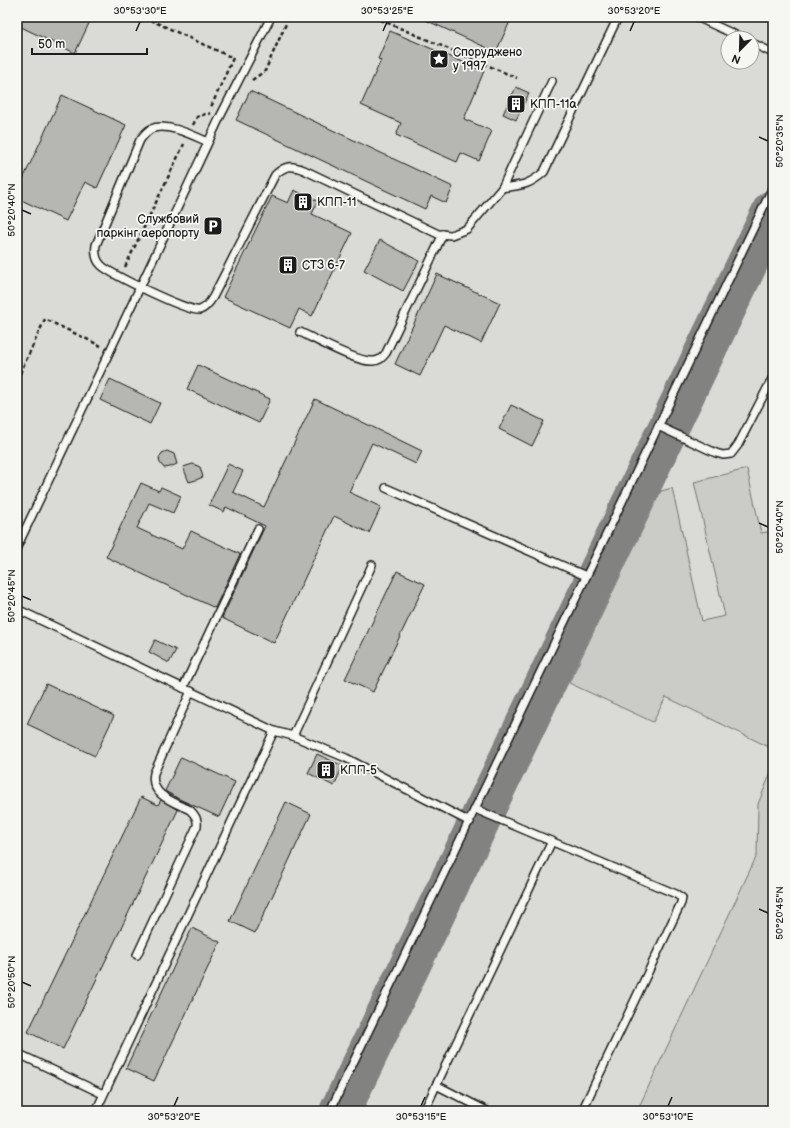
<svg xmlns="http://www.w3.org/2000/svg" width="790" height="1128" font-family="'Balsamiq Sans',sans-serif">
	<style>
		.built { fill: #dadad6; fill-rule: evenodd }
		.green { fill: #cbcbc7; stroke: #747472 }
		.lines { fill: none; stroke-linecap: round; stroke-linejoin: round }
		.taxiway { stroke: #828280; stroke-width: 41 }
		.building { fill: #b6b6b3; stroke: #1c1c1c }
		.service-casing { stroke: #1c1c1c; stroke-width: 10 }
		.path { stroke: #1c1c1c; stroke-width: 2.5; stroke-dasharray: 4 3; stroke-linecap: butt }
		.service { stroke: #f6f6f2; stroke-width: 7 }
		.ticks { fill: none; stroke: #1c1c1c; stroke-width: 1.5 }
		.labels { text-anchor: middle; stroke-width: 3.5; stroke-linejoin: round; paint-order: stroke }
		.poi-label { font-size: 12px; fill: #1c1c1c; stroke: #f6f6f2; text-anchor: start }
		.neatline { fill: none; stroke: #1c1c1c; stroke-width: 1.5 }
		.ticks-label { font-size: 10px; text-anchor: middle; fill: #1c1c1c }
	</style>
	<rect width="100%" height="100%" fill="#e9e9e5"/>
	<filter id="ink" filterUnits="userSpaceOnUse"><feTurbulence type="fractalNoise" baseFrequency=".025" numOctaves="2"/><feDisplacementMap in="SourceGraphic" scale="8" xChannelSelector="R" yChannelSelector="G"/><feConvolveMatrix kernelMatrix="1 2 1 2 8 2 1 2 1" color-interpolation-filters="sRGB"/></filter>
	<g filter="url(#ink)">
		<!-- built -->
		<path class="built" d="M17 17H773V1111H17ZM728 38H752V62H728Z"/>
		<!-- green -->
		<g class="green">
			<polygon points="747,469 761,533 773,531 773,749 666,697 653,722 569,683 661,491 672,488 702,621 725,616 694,482"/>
			<polygon points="773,767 773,1111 637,1111 757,855 758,804"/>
		</g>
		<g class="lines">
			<!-- taxiway -->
			<polyline class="taxiway" points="340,1111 773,210"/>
		</g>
		<!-- building -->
		<g class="building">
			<polygon points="17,17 92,17 75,53 17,25"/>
			<polygon points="419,17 512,17 496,52"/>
			<polygon points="390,31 484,71 464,119 492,131 479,161 461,153 457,162 396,135 401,123 361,105 381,60 378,59"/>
			<polygon points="516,87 529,93 516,120 503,114"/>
			<polygon points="250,91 453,187 446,203 431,196 425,209 236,120"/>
			<polygon points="62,95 126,125 97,188 85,182 66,221 17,198 17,192"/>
			<polygon points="294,190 318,201 312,214 352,233 312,316 299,309 290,328 223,297 272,196 288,203"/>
			<polygon points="380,240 419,261 403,291 364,270"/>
			<polygon points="437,274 500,303 481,343 444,325 420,376 395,364"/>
			<polygon points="198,365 270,399 259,423 187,389"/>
			<polygon points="110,379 160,403 150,424 100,400"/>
			<polygon points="315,399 422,451 416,464 372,443 349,492 381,507 369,533 334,516 274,643 222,618 265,526 226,507 224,512 209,505 228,464 243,471 233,492 264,507"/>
			<polygon points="511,405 544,421 532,446 499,429"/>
			<polygon points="167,451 174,454 177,464 170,467 164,468 160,463 159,458 162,453"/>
			<polygon points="193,464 200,467 203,477 196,480 189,482 183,467"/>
			<polygon points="141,483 159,491 161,487 181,496 173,513 149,503 137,528 182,549 191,531 240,554 215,608 106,557"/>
			<polygon points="397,571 425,584 373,692 345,679"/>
			<polygon points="155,640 176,650 169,663 149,652"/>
			<polygon points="46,684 114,716 95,756 27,724"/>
			<polygon points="317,754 343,766 334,786 308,773"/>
			<polygon points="181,757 235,782 219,817 179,799 165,791"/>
			<polygon points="141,797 158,805 161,800 178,810 63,1049 28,1032"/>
			<polygon points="286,802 311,814 255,933 230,921"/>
			<polygon points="192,928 220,942 154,1081 126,1068"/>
		</g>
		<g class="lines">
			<!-- service casing -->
			<g class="service-casing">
				<g id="service">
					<polyline points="697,17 742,38"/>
					<polyline points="752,43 773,53"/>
					<path d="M208 142C194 136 167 122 151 129 147 131 143 136 140 140L96 245C95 252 95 259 101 265 110 274 190 313 200 310 206 308 210 302 213 297L275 175C285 165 292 165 304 170L438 234 451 235 467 229 502 188 552 81"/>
					<path d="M502 188C521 185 528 186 544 172L618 17"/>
					<path d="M300 332C315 339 358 363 373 361 379 361 382 358 386 353L443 234"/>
					<polyline points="658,426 716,453 723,455 731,454 738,445 773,377"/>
					<polyline points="386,488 586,576"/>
					<polyline points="17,547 143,281 220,117 271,17"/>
					<polyline points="17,609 274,731 293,736 346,758 470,822"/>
					<polyline points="183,688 258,529"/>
					<polyline points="293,736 372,565"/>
					<polyline points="475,809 676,894 682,898 681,903 582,1111"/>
					<path d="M137 955 197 826C198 819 195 815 190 810 174 802 149 795 154 773L191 691"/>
					<polyline points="17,1053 103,1094"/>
					<polyline points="436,1085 487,1111"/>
					<polyline points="96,1111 274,731"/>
					<polyline points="330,1111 773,187"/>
					<polyline points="424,1111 552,841"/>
				</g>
			</g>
			<!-- path -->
			<g class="path">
				<polyline points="144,17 233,58 211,107"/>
				<polyline points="374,17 517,78"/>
				<polyline points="252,80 265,71 289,17"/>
				<polyline points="193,125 197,117 208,113 211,114"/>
				<polyline points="125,267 184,144"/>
				<polyline points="17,380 45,319 101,346"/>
			</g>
			<!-- service -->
			<use href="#service" class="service"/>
		</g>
	</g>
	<!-- ticks -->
	<path class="ticks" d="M136 31 140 22M383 31 387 22M630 31 634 22M759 137 768 141M22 210 31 214M759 523 768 527M22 596 31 600M759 909 768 913M22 982 31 986M174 1106 178 1097M421 1106 425 1097M668 1106 672 1097"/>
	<!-- icons -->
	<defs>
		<g id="sight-square" transform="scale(1)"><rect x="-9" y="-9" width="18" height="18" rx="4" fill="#1c1c1c" stroke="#f6f6f2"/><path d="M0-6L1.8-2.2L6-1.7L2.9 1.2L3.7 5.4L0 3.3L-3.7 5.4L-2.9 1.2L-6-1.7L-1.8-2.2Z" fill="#fff"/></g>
		<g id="building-square" transform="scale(1)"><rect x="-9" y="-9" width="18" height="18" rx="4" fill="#1c1c1c" stroke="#f6f6f2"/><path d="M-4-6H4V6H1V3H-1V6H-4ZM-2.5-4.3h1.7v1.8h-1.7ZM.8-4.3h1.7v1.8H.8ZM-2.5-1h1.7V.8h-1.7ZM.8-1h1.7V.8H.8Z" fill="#fff"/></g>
		<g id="parking-square" transform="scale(1)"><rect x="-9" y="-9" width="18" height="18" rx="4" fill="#1c1c1c" stroke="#f6f6f2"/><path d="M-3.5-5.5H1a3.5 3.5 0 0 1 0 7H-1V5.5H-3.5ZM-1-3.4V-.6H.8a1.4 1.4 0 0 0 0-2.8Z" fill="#fff"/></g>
	</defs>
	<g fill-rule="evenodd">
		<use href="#sight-square" x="439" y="59"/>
		<use href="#building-square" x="516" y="104"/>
		<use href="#building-square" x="303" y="202"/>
		<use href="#parking-square" x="213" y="226"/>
		<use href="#building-square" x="288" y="265"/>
		<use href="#building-square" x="326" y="770"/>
	</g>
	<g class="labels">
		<!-- poi labels -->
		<g class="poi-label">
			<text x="453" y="56">Споруджено<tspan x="453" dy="14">у 1997</tspan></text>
			<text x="530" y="108">КПП-11а</text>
			<text x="317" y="206">КПП-11</text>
			<text x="199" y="223" text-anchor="end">Службовий<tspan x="199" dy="14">паркінг аеропорту</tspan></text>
			<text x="302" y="269">СТЗ 6-7</text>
			<text x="340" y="774">КПП-5</text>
		</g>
	</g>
	<!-- margin -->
	<rect width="790" height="1128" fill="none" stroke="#f6f6f2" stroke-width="44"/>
	<!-- north arrow -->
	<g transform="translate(740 50) rotate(203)"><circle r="19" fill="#f6f6f2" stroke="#9f9f9c"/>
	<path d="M0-3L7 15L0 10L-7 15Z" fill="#1c1c1c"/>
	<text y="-6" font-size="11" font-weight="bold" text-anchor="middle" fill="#1c1c1c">N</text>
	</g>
	<!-- scale -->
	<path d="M32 48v6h115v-6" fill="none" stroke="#1c1c1c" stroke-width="2"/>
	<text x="38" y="48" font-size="12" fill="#1c1c1c" stroke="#f6f6f2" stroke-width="3" paint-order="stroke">50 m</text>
	<rect x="22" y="22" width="746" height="1084" class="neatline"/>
	<g class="ticks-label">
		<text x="140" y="14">30°53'30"E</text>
		<text x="387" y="14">30°53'25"E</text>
		<text x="634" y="14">30°53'20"E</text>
		<text transform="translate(779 141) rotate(-90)" y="4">50°20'35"N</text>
		<text transform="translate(11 210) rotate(-90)" y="4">50°20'40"N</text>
		<text transform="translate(779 527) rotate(-90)" y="4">50°20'40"N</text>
		<text transform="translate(11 596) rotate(-90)" y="4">50°20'45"N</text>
		<text transform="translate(779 913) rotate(-90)" y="4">50°20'45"N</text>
		<text transform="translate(11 982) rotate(-90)" y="4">50°20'50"N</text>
		<text x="174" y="1120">30°53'20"E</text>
		<text x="421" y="1120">30°53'15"E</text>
		<text x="668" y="1120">30°53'10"E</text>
	</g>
</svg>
